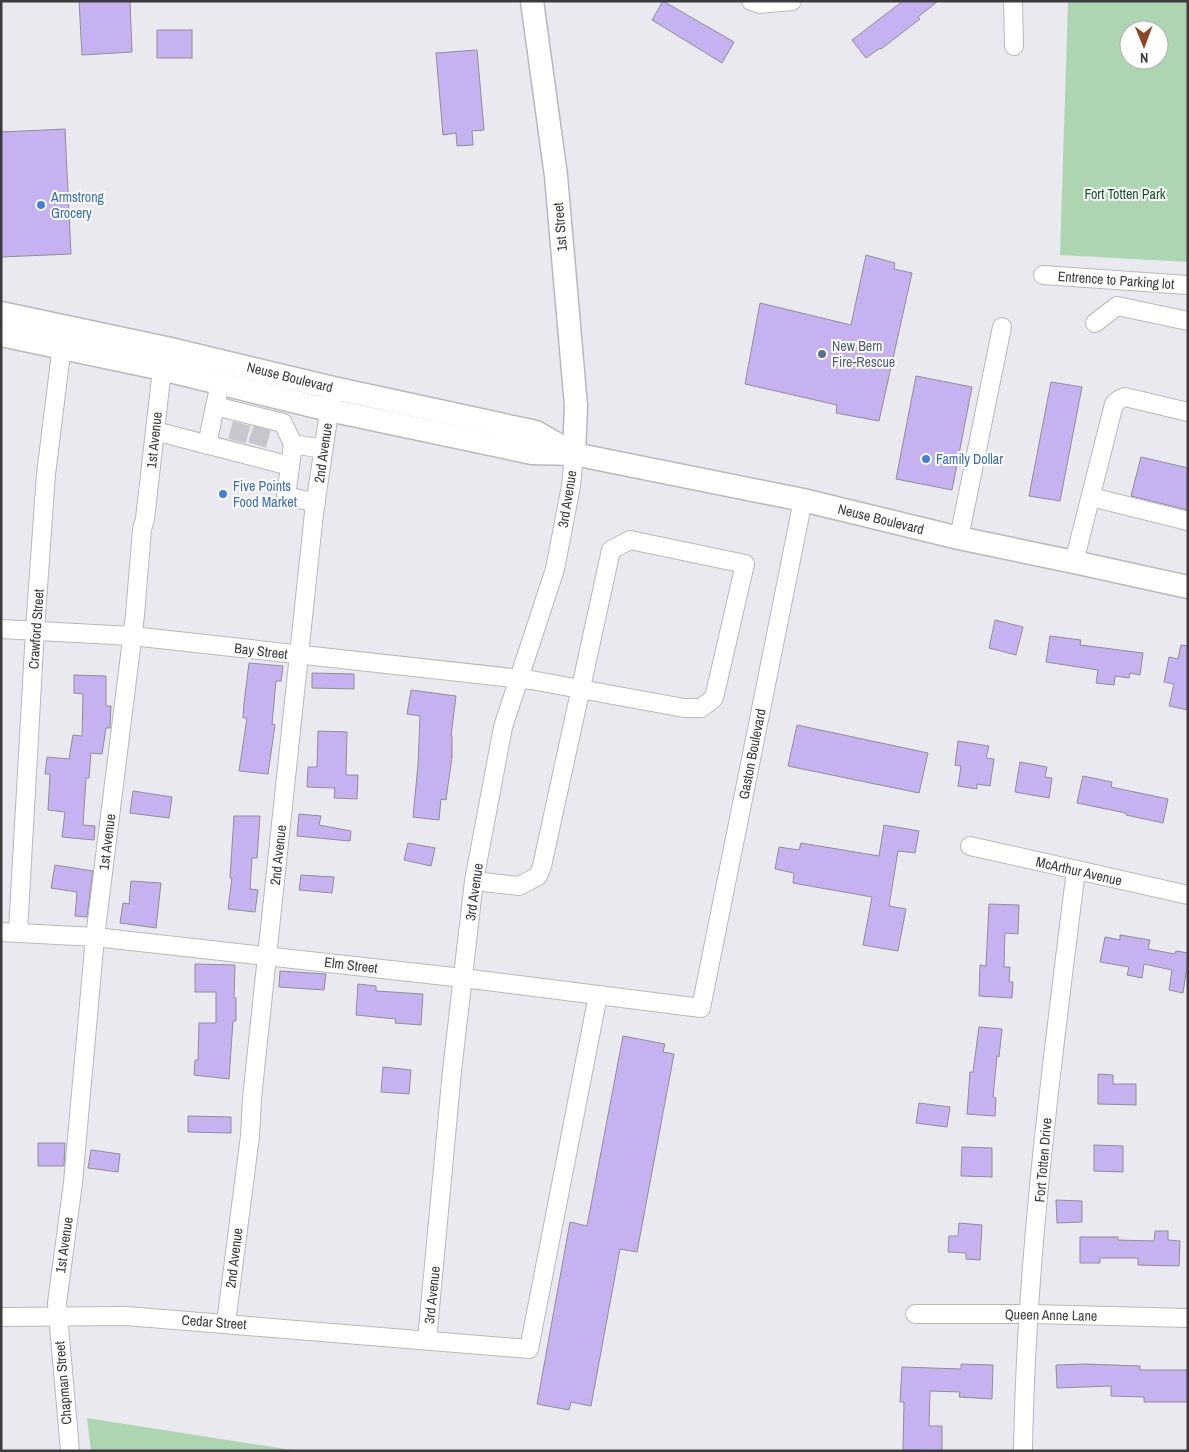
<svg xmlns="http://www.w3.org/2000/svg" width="1189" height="1452" font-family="'Archivo Narrow',sans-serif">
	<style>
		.green { fill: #add5b2; fill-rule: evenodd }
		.building { fill: #c6b2f1; stroke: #908e94 }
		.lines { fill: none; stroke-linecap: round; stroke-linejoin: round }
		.minor-tunnel { stroke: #c8c6cc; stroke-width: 18; stroke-dasharray: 18 9; stroke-linecap: butt }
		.minor-casing { stroke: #b9b7be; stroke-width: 20 }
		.major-casing { stroke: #b9b7be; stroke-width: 25 }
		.minor { stroke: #fff; stroke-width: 18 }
		.major { stroke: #fff; stroke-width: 22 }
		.shop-dot { fill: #3f7fe0; stroke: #fff; stroke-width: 2 }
		.service-dot { fill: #5c6f8a; stroke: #fff; stroke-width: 2 }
		.labels { text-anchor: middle; stroke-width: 4; stroke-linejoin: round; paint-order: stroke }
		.park-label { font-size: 14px; fill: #135226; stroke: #fff }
		.shop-label { font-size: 14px; fill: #366cbe; stroke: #fff; text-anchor: start }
		.street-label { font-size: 14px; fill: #3b3a3d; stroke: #fff }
		.service-label { font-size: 14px; fill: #4e5e75; stroke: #fff; text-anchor: start }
	</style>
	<rect width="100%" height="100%" fill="#ebe9f0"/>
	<!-- green -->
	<g class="green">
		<path d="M1068 1H1188V262L1060 255ZM1129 30H1159V60H1129Z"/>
		<polygon points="87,1418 298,1451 91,1451"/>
	</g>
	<!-- building -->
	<g class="building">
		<polygon points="79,1 130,1 132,52 82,55"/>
		<polygon points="663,1 734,42 722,63 652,20"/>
		<polygon points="903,1 938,1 918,17 920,19 881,49 880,48 866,58 852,40"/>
		<rect x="157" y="30" width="35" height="28"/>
		<polygon points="477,50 484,130 472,131 473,145 457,146 456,133 443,135 436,53"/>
		<polygon points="65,129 71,254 1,257 1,132"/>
		<polygon points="866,255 895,263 894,269 912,273 879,421 836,413 837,405 745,384 760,303 851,325"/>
		<polygon points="916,376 972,387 952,490 896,479"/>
		<polygon points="1051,382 1082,387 1060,501 1029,496"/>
		<polygon points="1141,457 1188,468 1188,510 1131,496"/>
		<polygon points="995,620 1023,627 1016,655 989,648"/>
		<polygon points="1050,636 1081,640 1080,645 1143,653 1140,675 1130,673 1129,678 1115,676 1114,685 1096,683 1098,670 1046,662"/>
		<polygon points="1181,645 1188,646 1188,710 1169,706 1174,684 1164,682 1169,657 1178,659"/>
		<polygon points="249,663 283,666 281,681 276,681 272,724 275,725 268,774 239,771 247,718 243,718 244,703"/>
		<polygon points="312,673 354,674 354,689 312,688"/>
		<polygon points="74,675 106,676 106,706 111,706 110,728 106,728 102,754 91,753 89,778 86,778 83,825 95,826 94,840 62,837 65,812 48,810 50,774 45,774 47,757 69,759 73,735 82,736 83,694 74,693"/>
		<polygon points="411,690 456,696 451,736 452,736 452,757 446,800 441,799 439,820 413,817 418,765 420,716 407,714"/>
		<polygon points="797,725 928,753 919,793 788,766"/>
		<polygon points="318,731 347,732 346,775 358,775 357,799 334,798 335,788 307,787 308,767 317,767"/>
		<polygon points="958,741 989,746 986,758 994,759 990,786 977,784 977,789 958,786 961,766 955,765"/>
		<polygon points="1020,762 1047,767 1045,777 1052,778 1049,798 1015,792"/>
		<polygon points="1083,776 1112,782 1111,787 1168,799 1163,823 1126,815 1126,813 1077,803"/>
		<polygon points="133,791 172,797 169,818 130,813"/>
		<polygon points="299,814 321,816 319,825 351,831 350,841 297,836"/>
		<polygon points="234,816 260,816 257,858 252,858 250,889 258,890 255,912 228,909 232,878 230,878"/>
		<polygon points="884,825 919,831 915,853 898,851 889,906 906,909 898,951 863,945 872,897 793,883 794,873 775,869 779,847 799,850 801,843 879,856"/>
		<polygon points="408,843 435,848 431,866 404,860"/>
		<polygon points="55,865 93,871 87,917 75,916 77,892 51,888"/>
		<polygon points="301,875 334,877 332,893 299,890"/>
		<polygon points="131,881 161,883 156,928 120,923 123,903 129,904"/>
		<polygon points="989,904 1019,905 1018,934 1005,933 1004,967 1010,967 1009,982 1013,982 1012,998 979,996 980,965 986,966"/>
		<polygon points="1120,935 1150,940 1148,949 1175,954 1176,951 1188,953 1188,973 1186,973 1183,993 1169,990 1172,970 1144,964 1142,978 1127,975 1129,967 1100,962 1105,937 1120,940"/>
		<polygon points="195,964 235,965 234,998 236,998 236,1021 233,1021 229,1079 194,1075 195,1060 198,1060 199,1023 216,1023 216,992 195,992"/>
		<polygon points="280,971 326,974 324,990 279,987"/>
		<polygon points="358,984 376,986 376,991 423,994 421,1025 395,1023 396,1019 356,1015"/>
		<polygon points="979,1027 1002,1029 999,1057 997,1056 993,1097 996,1098 995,1116 967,1114 970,1072 973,1072"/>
		<polygon points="623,1036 665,1044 663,1052 674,1054 637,1252 620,1249 591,1406 571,1402 569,1410 537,1404 570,1222 587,1226"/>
		<polygon points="383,1067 411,1070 409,1094 381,1092"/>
		<polygon points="1098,1074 1113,1075 1113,1084 1136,1084 1136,1105 1098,1104"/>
		<polygon points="919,1103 950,1107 947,1127 916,1123"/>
		<polygon points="188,1116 231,1117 231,1133 188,1132"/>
		<polygon points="38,1143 65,1143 64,1166 38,1166"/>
		<polygon points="1094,1145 1123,1146 1123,1172 1094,1171"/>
		<polygon points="962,1147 992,1148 992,1177 961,1176"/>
		<polygon points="91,1150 120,1154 118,1172 88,1168"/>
		<polygon points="1056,1200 1082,1201 1082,1222 1057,1223"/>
		<polygon points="959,1223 982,1225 980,1260 966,1259 966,1253 948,1252 949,1236 958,1236"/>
		<polygon points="1155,1231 1168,1231 1168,1240 1180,1241 1179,1266 1138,1265 1138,1258 1100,1258 1100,1263 1080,1263 1080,1237 1118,1237 1118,1240 1154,1241"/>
		<polygon points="961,1364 993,1365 992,1399 959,1397 960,1392 930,1391 929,1426 942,1426 942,1451 903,1450 904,1402 900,1402 902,1367 961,1369"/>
		<polygon points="1086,1364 1140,1366 1140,1370 1188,1370 1188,1402 1144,1402 1144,1397 1111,1396 1111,1386 1057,1388 1056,1365"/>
	</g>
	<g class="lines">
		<!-- minor-tunnel -->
		<g class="minor-tunnel">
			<polyline points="237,441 242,422"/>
			<polyline points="257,445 263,426"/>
		</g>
		<!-- minor casing -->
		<g class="minor-casing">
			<g id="minor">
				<polyline points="751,1 760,4 792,1"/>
				<polyline points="1013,1 1014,46"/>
				<polyline points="1043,275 1188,285"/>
				<polyline points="1095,323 1117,306 1188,321"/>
				<polyline points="220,384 215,406 283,423 293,444"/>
				<polyline points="155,431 290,466"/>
				<polyline points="207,445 215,406"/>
				<polyline points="1091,497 1188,521"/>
				<polyline points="316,503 286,496 293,444 323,449"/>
				<polyline points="959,538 1002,327"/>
				<polyline points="1074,562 1114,404 1120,399 1125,397 1188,412"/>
				<polyline points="1,629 132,636 531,680 684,708 701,708 714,698 745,564 630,540 611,550 542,866 538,876 519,886 474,881"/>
				<polyline points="970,846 1188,895"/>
				<polyline points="1,932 95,937 463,978 701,1008 803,500"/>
				<polyline points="18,932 35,630 46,474 63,337"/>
				<polyline points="915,1314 1032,1314 1188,1318"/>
				<polyline points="1,1317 126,1316 529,1349 598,995"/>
				<polyline points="226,1323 250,1136 252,1098 314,513 331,399"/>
				<polyline points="427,1340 452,1071 474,881 503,727 555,569 571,486 574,454"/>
				<polyline points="70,1451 57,1303 73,1183 95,937 135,615 142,529 145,519 162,369"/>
				<path d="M1023 1451C1026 1256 1052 1063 1076 870"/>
			</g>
		</g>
		<!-- major casing -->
		<g class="major-casing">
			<g id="major">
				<polyline points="532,1 556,176 576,406 574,454"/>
				<polyline points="1,313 166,348 333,388 536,432 571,452"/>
				<polyline points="1,335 162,369 329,410 532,453 574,454 803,500 959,538 1074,562 1188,587"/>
			</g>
		</g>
		<!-- minor -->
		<use href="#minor" class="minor"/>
		<!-- major -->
		<use href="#major" class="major"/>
	</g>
	<!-- markers -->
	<g class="shop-dot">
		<circle cx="41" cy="205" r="5"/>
		<circle cx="926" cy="459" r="5"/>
		<circle cx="223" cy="494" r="5"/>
	</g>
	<circle class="service-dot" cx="822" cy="354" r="5"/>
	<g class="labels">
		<!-- park labels -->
		<g class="park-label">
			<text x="1125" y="199">Fort Totten Park</text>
		</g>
		<!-- shop labels -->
		<g class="shop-label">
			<text x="51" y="202">Armstrong<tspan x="51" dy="16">Grocery</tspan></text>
			<text x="936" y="464">Family Dollar</text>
			<text x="233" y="491">Five Points<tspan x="233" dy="16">Food Market</tspan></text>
		</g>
		<!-- street labels -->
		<g class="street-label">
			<text transform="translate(560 227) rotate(-95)" y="5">1st Street</text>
			<text transform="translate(1116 280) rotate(4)" y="5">Entrence to Parking lot</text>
			<text transform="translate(290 377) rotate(14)" y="5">Neuse Boulevard</text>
			<text transform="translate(154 440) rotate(-84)" y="5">1st Avenue</text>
			<text transform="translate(323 453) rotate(-82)" y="5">2nd Avenue</text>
			<text transform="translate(567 499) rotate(-81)" y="5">3rd Avenue</text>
			<text transform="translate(881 519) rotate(14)" y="5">Neuse Boulevard</text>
			<text transform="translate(36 629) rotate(-86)" y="5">Crawford Street</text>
			<text transform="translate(261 651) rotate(7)" y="5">Bay Street</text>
			<text transform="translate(752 754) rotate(-79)" y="5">Gaston Boulevard</text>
			<text transform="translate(107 842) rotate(-83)" y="5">1st Avenue</text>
			<text transform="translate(278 855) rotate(-84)" y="5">2nd Avenue</text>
			<text transform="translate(1079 871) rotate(13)" y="5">McArthur Avenue</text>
			<text transform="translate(474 892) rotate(-82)" y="5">3rd Avenue</text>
			<text transform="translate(351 965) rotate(7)" y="5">Elm Street</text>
			<text transform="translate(1043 1160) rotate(-85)" y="5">Fort Totten Drive</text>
			<text transform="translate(64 1245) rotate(-82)" y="5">1st Avenue</text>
			<text transform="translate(234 1258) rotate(-83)" y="5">2nd Avenue</text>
			<text transform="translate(432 1295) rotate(-84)" y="5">3rd Avenue</text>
			<text transform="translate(1051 1315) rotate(1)" y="5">Queen Anne Lane</text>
			<text transform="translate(214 1322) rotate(4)" y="5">Cedar Street</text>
			<text transform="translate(63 1383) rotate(-95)" y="5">Chapman Street</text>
		</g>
		<!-- service labels -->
		<g class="service-label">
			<text x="832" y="351">New Bern<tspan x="832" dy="16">Fire-Rescue</tspan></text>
		</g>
	</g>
	<!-- border -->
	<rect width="1189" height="1452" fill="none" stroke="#3b3a3d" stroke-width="5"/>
	<!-- north arrow -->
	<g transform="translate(1144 45) rotate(179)"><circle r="24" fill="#ffffff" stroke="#b1b0b1"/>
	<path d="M0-4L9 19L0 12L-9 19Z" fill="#8d4623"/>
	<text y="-8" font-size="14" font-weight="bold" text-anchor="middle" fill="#3b3a3d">N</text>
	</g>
</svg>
